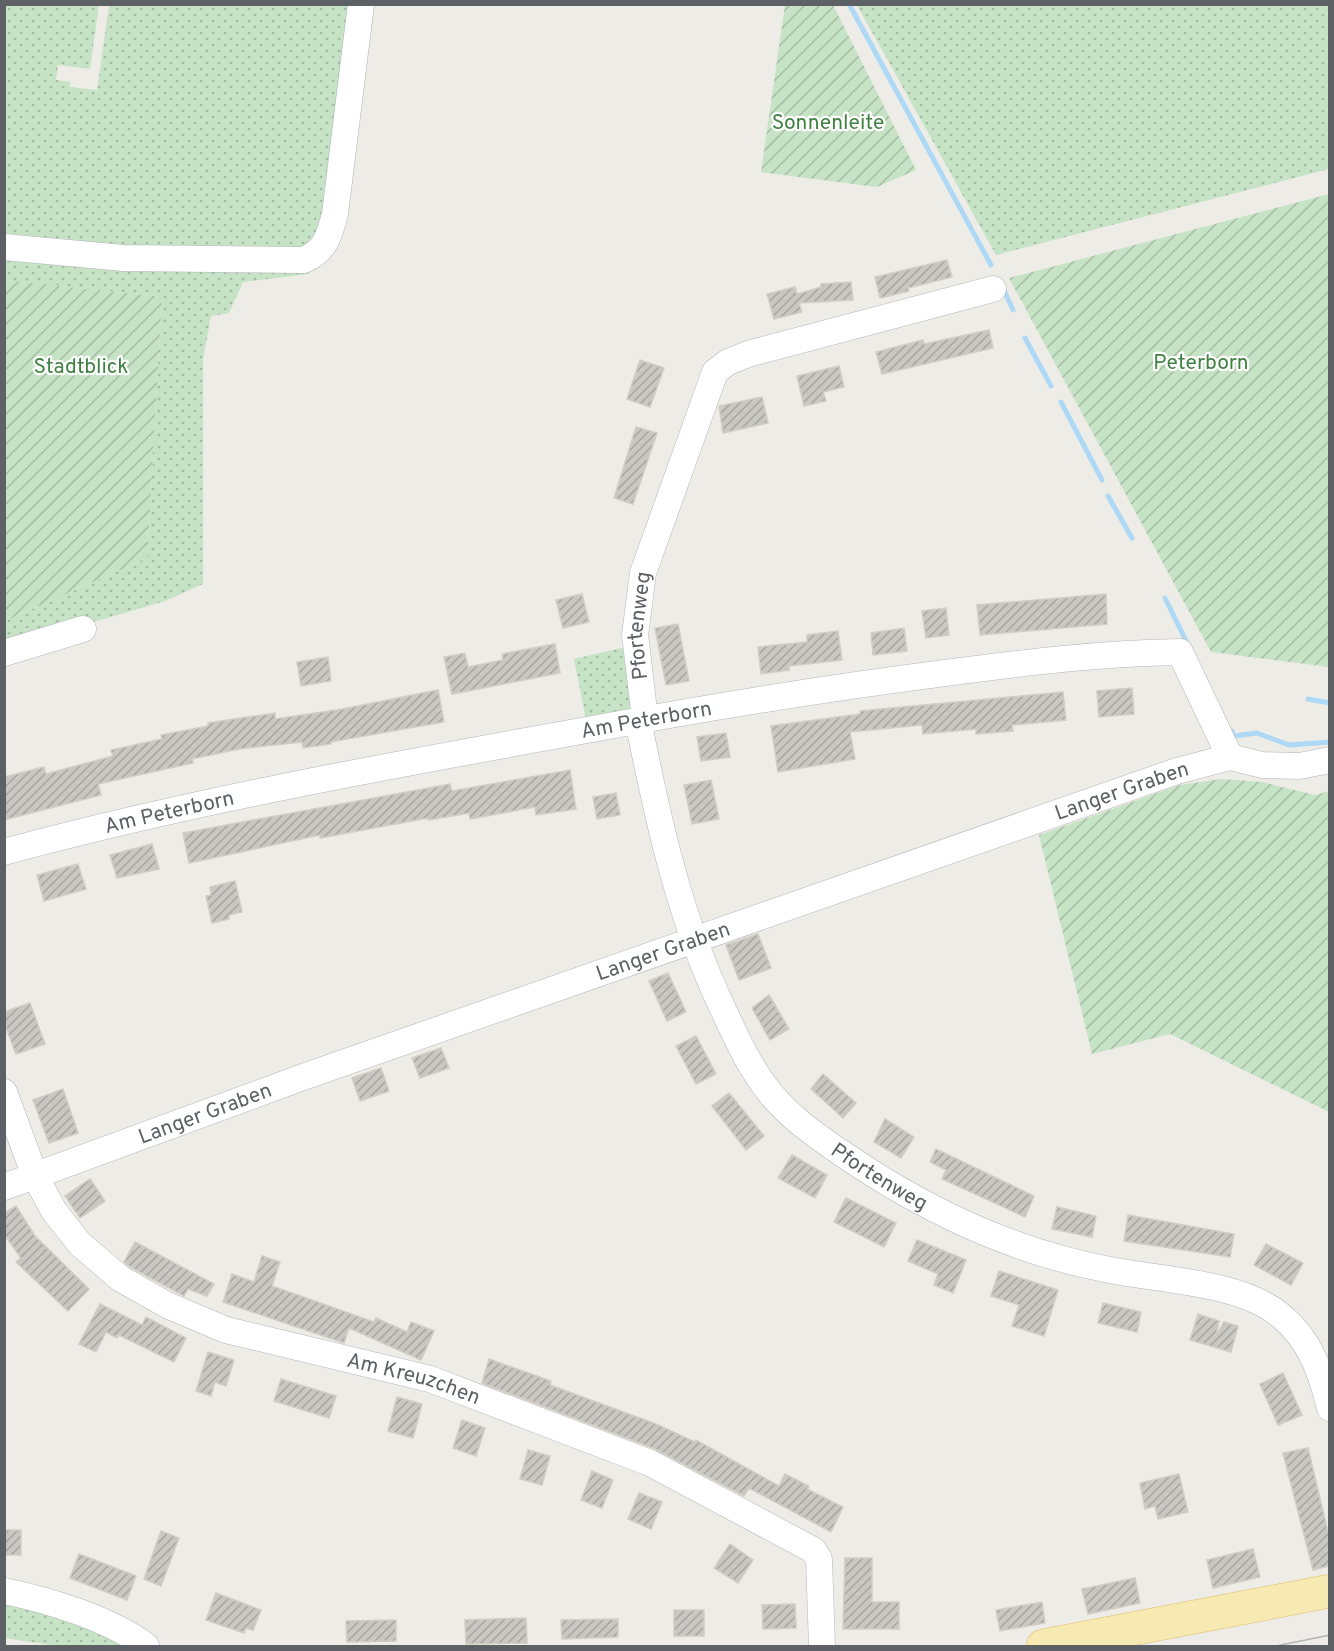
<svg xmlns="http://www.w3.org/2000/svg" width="1334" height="1651" font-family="Overpass,sans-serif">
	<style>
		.grass { fill: url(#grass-dots) }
		.garden { fill: url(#garden-furrows) }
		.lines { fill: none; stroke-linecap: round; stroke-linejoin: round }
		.stream { stroke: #aed9f6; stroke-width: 5 }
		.building { fill: url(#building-hatch); stroke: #d2cdc4; stroke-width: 1.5 }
		.minor-casing { stroke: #b3b5b9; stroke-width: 27 }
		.major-casing { stroke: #e2bd6a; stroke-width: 34 }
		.minor { stroke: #fff; stroke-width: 26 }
		.major { stroke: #f6e9b2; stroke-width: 33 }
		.tram { stroke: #b3b4b4; stroke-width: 1.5 }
		.labels { text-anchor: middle; stroke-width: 4.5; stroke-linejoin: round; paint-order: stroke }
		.park-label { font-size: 21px; fill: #3f8140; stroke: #fff }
		.street-label { font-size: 21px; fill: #5d6064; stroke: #fff }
	</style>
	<defs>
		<pattern id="grass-dots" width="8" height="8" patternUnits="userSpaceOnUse" patternTransform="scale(1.5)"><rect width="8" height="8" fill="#c6e3c5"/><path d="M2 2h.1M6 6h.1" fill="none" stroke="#a4bba4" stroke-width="1.8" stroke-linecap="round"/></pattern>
		<pattern id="garden-furrows" width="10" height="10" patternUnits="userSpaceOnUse" patternTransform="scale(1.5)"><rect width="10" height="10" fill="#c6e3c5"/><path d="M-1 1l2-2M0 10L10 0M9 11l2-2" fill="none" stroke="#a4bba4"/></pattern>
		<pattern id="building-hatch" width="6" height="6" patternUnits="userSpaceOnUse" patternTransform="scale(1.5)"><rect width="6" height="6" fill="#c9c7c2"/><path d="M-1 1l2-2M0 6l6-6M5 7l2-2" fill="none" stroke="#a6a5a1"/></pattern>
	</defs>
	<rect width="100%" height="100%" fill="#eeece6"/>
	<!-- grass -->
	<g class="grass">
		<polygon points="4,5 99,5 90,69 58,65 56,80 70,82 70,87 97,90 109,5 356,5 331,203 309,251 5,241"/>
		<polygon points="857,5 1329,5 1329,169 996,255"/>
		<polygon points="5,257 313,268 308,274 243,282 229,313 211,316 203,360 203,584 165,601 5,648 5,621 147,558 162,297 5,280"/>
		<polygon points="626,647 633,711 586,720 574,659"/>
		<polygon points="4,1603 66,1618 130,1646 58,1646 5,1638"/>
	</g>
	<!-- garden -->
	<g class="garden">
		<polygon points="785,5 833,5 916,170 877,187 761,172"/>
		<polygon points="1329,194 1329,667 1211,652 1009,278"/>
		<polygon points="5,280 162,297 147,558 5,621"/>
		<polygon points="1221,779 1262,782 1315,795 1329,791 1329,1112 1170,1034 1092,1054 1039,835 1180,785"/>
	</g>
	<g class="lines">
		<!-- stream -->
		<g class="stream">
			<polyline points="849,4 991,265"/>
			<polyline points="1003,288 1013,310"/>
			<polyline points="1025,338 1051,386"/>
			<polyline points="1061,402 1102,480"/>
			<polyline points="1108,496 1132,538"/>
			<polyline points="1165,598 1188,645"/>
			<polyline points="1308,699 1330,703"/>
			<polyline points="1232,731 1234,736 1257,733 1289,745 1330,742"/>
		</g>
	</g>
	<!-- building -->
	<g class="building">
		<polygon points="947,260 952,277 908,288 909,291 880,298 875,277"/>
		<polygon points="851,282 853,300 799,303 802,312 774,319 767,294 795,287 797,294 821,287 821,284"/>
		<polygon points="989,330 993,348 882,374 876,352 923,340 924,344"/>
		<polygon points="640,360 664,368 650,407 627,399"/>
		<polygon points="839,366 844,387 823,392 826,401 804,406 797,376"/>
		<polygon points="762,397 768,423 723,433 719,406"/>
		<polygon points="636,427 657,433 633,504 614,498"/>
		<polygon points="582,594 589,622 563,628 556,600"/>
		<polygon points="1106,594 1107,624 980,635 977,605"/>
		<polygon points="946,608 949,635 926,638 922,611"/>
		<polygon points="678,624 689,681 666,685 655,628"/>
		<polygon points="904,628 907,651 873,655 871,633"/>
		<polygon points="838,631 842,660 789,666 789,670 761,674 758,647 807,642 807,635"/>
		<polygon points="555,644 560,673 452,694 444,657 465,653 468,667 503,660 502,654"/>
		<polygon points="328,657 331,681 301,686 297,662"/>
		<polygon points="1132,688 1134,714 1099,717 1097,691"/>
		<polygon points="438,690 444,722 330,742 331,744 303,748 302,742 239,749 192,759 193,763 98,784 101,795 4,820 4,777 44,767 46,774 113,756 111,750 162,739 161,735 208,726 208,723 275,713 275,719 343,709"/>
		<polygon points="1063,692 1066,720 1012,725 1013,731 976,734 976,729 923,734 922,725 850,732 855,759 778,772 771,726 860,714 860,711"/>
		<polygon points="726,733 730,757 701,761 697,737"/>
		<polygon points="570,770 576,809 536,815 535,807 470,819 469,813 428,820 428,818 320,838 320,835 189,863 183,833 450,784 452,791"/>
		<polygon points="711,780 719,819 692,824 684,785"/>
		<polygon points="616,793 620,815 597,819 593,797"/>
		<polygon points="152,844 159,869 117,878 110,855"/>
		<polygon points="78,864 86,889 44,901 37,875"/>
		<polygon points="235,881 242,912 229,915 229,919 212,923 206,896 211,895 210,887"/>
		<polygon points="758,934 771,968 739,980 726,945"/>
		<polygon points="668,973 686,1012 667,1021 649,981"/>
		<polygon points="769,995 789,1029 770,1040 752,1008"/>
		<polygon points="30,1003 45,1044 16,1054 4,1022 4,1012"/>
		<polygon points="696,1036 716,1074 696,1084 676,1046"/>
		<polygon points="441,1048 449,1068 420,1078 412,1058"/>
		<polygon points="381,1068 389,1091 360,1101 352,1078"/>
		<polygon points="823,1074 856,1103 843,1118 811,1089"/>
		<polygon points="63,1089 78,1133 49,1143 33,1100"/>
		<polygon points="729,1093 764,1136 746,1150 712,1106"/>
		<polygon points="885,1119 914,1137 901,1158 874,1142"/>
		<polygon points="936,1149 1034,1196 1025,1217 942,1179 946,1170 930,1162"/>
		<polygon points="792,1155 827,1175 815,1198 778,1178"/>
		<polygon points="90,1179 105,1201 80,1218 65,1196"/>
		<polygon points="846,1198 896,1223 884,1247 834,1222"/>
		<polygon points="16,1206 35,1236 89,1289 68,1311 16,1262 21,1258 4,1234 4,1213"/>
		<polygon points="1057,1207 1096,1216 1092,1237 1052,1229"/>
		<polygon points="1128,1215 1234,1234 1230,1257 1124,1241"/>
		<polygon points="917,1240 966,1260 953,1293 934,1285 938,1274 908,1261"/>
		<polygon points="135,1242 214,1284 207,1296 188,1289 184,1296 130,1267 124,1262"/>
		<polygon points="1266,1244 1303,1263 1291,1285 1254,1265"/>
		<polygon points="262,1256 280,1262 272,1286 374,1322 376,1318 407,1332 411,1322 434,1331 421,1360 349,1328 344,1343 223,1302 232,1274 254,1282"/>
		<polygon points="999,1271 1058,1290 1044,1336 1012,1326 1019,1305 991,1296"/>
		<polygon points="1103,1303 1141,1312 1137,1332 1098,1323"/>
		<polygon points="100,1304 142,1325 146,1317 186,1338 174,1362 119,1335 117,1338 106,1332 96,1352 79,1344"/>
		<polygon points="1198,1314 1219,1321 1216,1336 1224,1322 1238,1326 1231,1352 1190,1340"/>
		<polygon points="208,1352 234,1360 226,1386 215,1382 211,1396 196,1391"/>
		<polygon points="489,1359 551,1381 550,1385 656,1424 695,1442 696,1440 779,1486 785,1474 809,1486 807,1489 843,1507 831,1532 749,1488 744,1496 655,1449 482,1383"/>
		<polygon points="1283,1373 1302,1415 1278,1425 1260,1384"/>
		<polygon points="281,1379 336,1396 329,1418 274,1401"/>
		<polygon points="397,1397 422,1404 413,1438 388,1431"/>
		<polygon points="462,1420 485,1428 476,1456 453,1448"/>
		<polygon points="1308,1448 1329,1536 1329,1566 1313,1570 1283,1453"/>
		<polygon points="528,1450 550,1456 542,1485 520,1479"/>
		<polygon points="592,1471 613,1480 602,1508 581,1500"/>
		<polygon points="1179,1474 1188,1512 1158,1519 1155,1506 1145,1509 1140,1483"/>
		<polygon points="639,1493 662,1502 651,1529 628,1519"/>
		<rect x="4" y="1530" width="17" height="25"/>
		<polygon points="161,1531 179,1538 161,1586 144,1579"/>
		<polygon points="730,1544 753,1560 738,1583 714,1568"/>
		<polygon points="1253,1549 1260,1577 1213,1588 1207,1560"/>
		<polygon points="79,1554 136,1576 127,1600 70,1578"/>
		<polygon points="845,1558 872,1558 872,1602 899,1602 899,1629 843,1629"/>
		<polygon points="1135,1578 1140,1603 1088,1614 1082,1589"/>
		<polygon points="216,1593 261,1610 253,1630 246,1628 244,1633 206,1620"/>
		<polygon points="1042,1602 1045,1623 1000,1631 996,1610"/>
		<polygon points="795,1604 796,1628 763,1629 762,1605"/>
		<rect x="674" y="1610" width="30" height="26"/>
		<polygon points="526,1618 527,1643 466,1644 465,1620"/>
		<polygon points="618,1619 618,1637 562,1639 561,1620"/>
		<polygon points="396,1620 396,1641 347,1642 346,1621"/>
	</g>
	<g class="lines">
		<!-- minor casing -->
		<g class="minor-casing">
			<g id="minor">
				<path d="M4 247 123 258 304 260C326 250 329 236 335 214L361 4"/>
				<polyline points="4,653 83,629"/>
				<path id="s1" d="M645 719 635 635 643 573 715 372 728 362 748 354 993 289"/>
				<path id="s2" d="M638 720C658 820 679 917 723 1009 735 1035 747 1062 764 1085 784 1113 812 1133 840 1152 921 1208 1012 1252 1110 1270 1160 1280 1240 1282 1280 1315 1310 1339 1321 1372 1330 1408"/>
				<path id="s3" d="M4 852C200 799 399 764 598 728 716 706 834 687 953 672 1029 662 1104 653 1180 652L1230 757"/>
				<path id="s4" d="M4 1092 35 1176 54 1211 80 1244 121 1279 167 1305 226 1330 430 1379 650 1463 813 1550 819 1559 822 1646"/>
				<path id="s5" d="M4 1187 303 1077 1177 771 1230 757 1262 765 1299 766 1330 760"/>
				<path d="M4 1591C48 1600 111 1619 146 1646"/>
			</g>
		</g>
		<!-- major casing -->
		<g class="major-casing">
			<polyline id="major" points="1043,1646 1330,1591"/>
		</g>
		<!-- minor -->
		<use href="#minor" class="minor"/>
		<!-- major -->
		<use href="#major" class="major"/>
		<!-- tram -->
		<polyline class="tram" points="1276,1646 1330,1635"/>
	</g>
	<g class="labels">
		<!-- park labels -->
		<g class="park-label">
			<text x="828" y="129">Sonnenleite</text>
			<text x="1201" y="369">Peterborn</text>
			<text x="81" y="373">Stadtblick</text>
		</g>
		<!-- street labels -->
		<g class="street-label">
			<text dy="7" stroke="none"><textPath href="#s1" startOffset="94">Pfortenweg</textPath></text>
			<text dy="7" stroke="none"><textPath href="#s3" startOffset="656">Am Peterborn</textPath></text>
			<text dy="7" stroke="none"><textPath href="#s5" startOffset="1186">Langer Graben</textPath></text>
			<text dy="7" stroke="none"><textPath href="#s3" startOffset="170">Am Peterborn</textPath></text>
			<text dy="7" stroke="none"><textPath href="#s5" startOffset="700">Langer Graben</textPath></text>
			<text dy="7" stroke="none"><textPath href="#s5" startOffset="214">Langer Graben</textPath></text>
			<text dy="7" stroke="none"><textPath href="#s2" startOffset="537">Pfortenweg</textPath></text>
			<text dy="7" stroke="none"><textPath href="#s4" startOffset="536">Am Kreuzchen</textPath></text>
		</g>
	</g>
	<!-- border -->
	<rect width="1334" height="1651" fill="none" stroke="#5d6064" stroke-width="12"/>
</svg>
